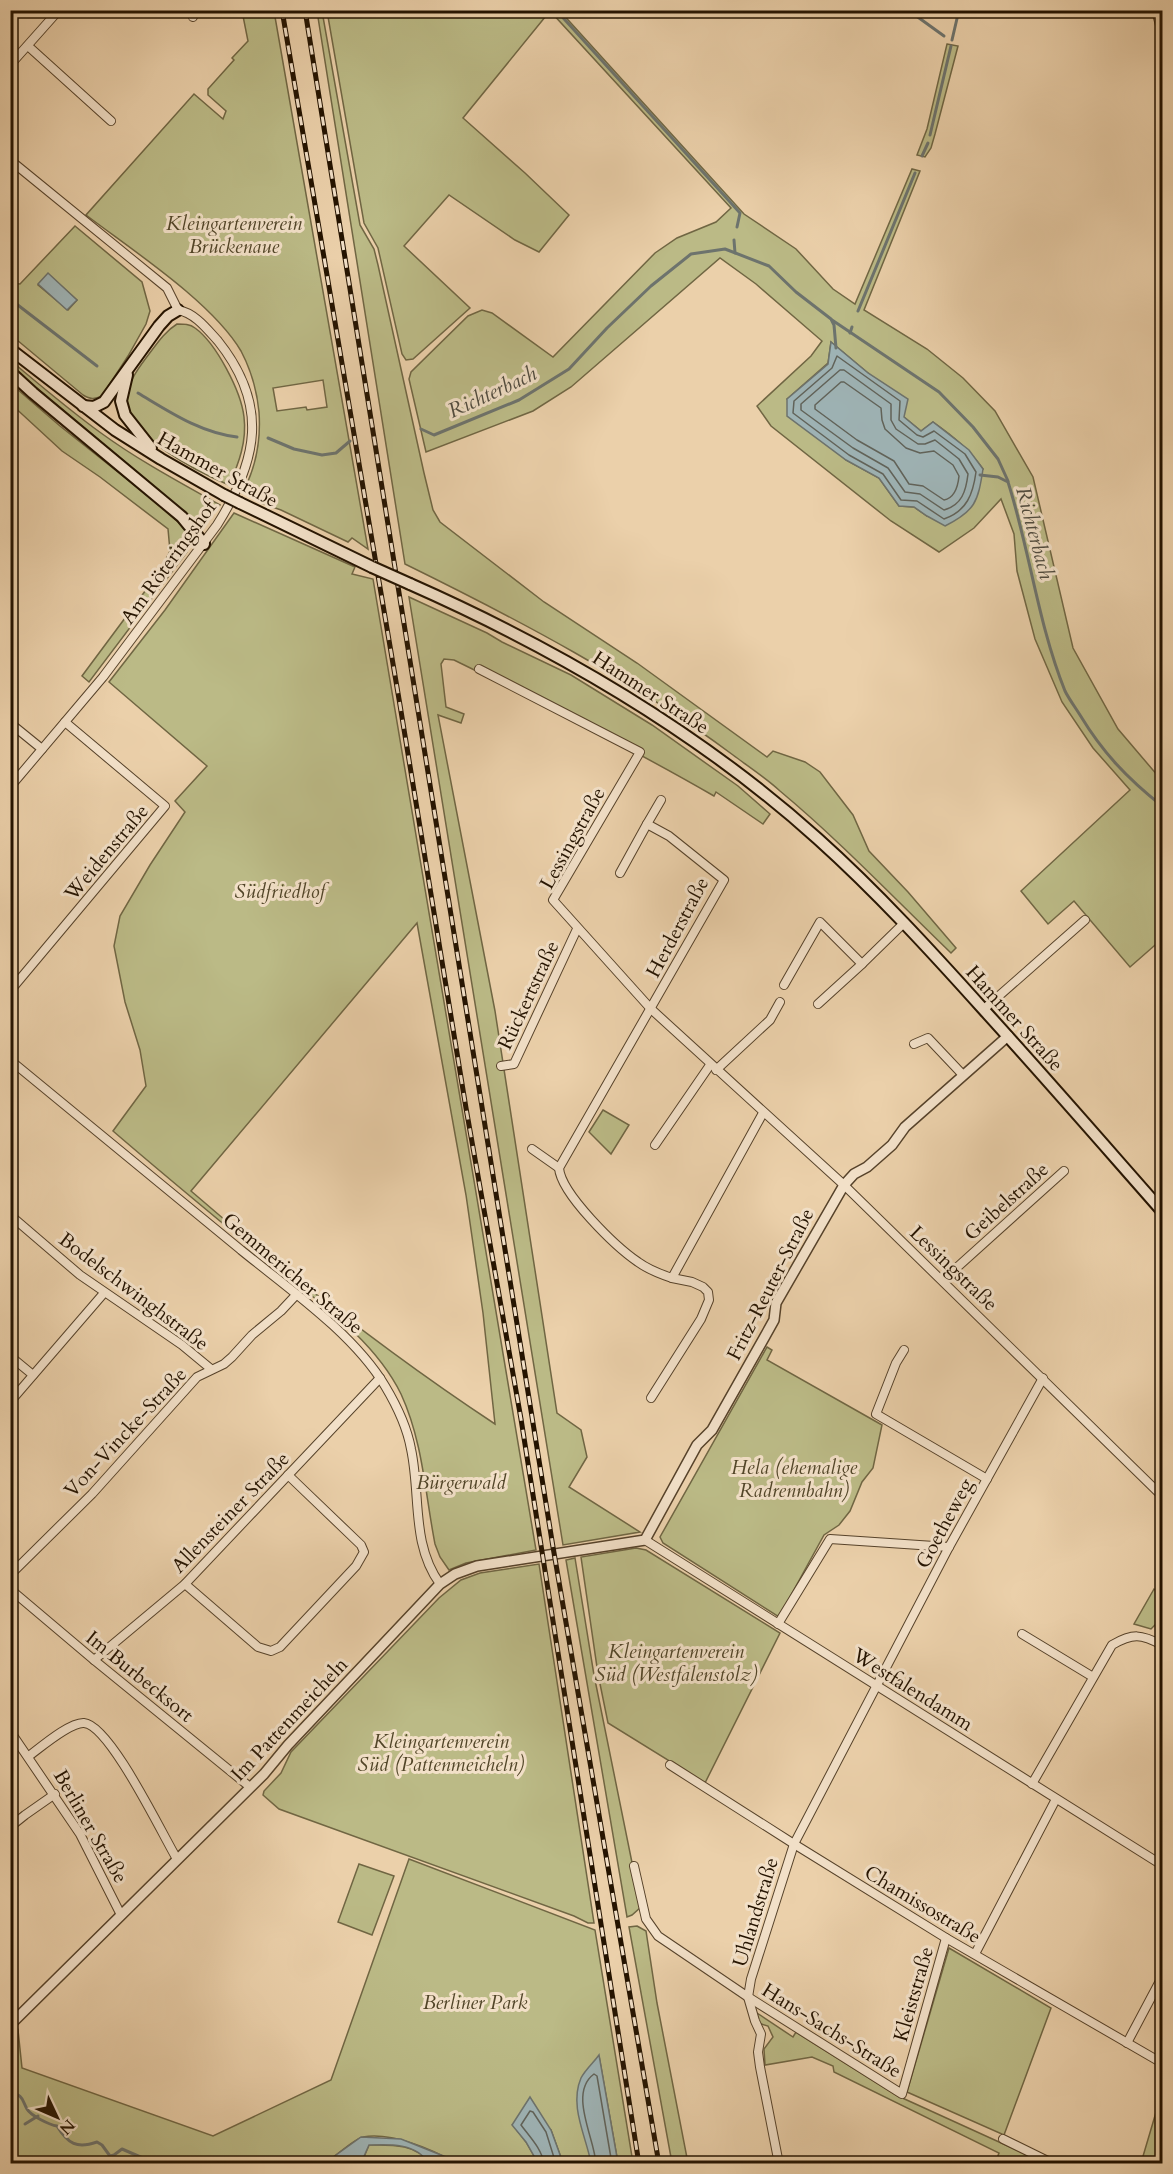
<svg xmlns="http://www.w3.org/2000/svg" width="1173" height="2174" font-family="Cardo,serif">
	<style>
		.green { fill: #bbba86; stroke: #706643; stroke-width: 1.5; fill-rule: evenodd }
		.water { fill: #9eb3b5; stroke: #6d736d; stroke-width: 1.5 }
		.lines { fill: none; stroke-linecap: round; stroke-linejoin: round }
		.shore { stroke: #61635a; stroke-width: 1.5 }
		.stream { stroke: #6d736d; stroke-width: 3 }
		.minor-casing { stroke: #56422a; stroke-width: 10 }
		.tertiary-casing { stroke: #56422a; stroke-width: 12 }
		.secondary-casing { stroke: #241300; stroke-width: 14 }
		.minor { stroke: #f2e0c8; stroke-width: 8 }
		.tertiary { stroke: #f2e0c8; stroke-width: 9 }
		.secondary { stroke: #f2e0c8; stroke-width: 10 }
		.rail-casing { stroke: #241300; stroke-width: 5 }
		.rail { stroke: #f2e0c8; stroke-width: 3; stroke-dasharray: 9; stroke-linecap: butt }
		.secondary-bridge-casing { stroke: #241300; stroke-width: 14; stroke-linecap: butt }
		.secondary-bridge { stroke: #f2e0c8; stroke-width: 10 }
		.labels { text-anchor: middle; stroke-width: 6; stroke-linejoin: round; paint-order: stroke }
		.park-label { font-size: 20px; font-style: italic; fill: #514528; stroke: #f2e0c8 }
		.street-label { font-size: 20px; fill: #241300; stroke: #f2e0c8 }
		.water-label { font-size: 21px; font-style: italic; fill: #4f4b3f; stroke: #f2e0c8 }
	</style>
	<rect width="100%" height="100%" fill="#ebd0aa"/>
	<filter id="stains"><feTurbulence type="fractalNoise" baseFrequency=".00333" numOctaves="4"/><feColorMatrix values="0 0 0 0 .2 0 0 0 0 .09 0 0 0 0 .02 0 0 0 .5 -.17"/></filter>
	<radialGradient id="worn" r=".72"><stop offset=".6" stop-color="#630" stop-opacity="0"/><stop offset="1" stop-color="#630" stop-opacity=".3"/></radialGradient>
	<!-- green -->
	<g class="green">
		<path d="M242 11H274L368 549 352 538 348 542 281 510 261 503 243 492C256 467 261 440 259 412 257 391 251 370 241 351 212 302 132 250 86 215L194 94 223 119 226 111 208 95V89L234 60 232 58 248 41ZM323 380 327 407 307 410 306 407 277 411 273 388Z"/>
		<path d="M317 11H322L360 225 374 249 378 265 424 473 433 510 440 522 544 602 637 663 767 757 773 751 805 762 820 772 853 815 869 851 908 892 956 948 951 953C895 899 840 841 780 791 766 778 749 767 733 755 631 679 519 620 405 564Z"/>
		<path d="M327 11H560L744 214 796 249 833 289 855 304 912 169 920 171 864 310 927 349 963 378 995 411 1033 477 1073 648 1118 729 1158 776 1162 773V939L1130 967 1074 901 1048 924 1021 891 1130 790 1093 748 1062 702 1035 639 1017 571 1014 534 1001 499 974 528 939 552 891 521 771 426 757 406 811 356 822 341 756 284 720 258 571 387 533 411 426 452 409 379 411 372 468 316 482 310 492 313 553 357 655 253 677 238 716 222 731 208 550 11 463 118 525 173 569 215 539 252 515 240 449 195 404 246 470 308 413 359 406 360 402 354 378 248 364 223ZM831 342 868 373 904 417 921 431 933 422C953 436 969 449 983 469L927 516 914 507 899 506 879 478 846 460 787 399 828 363Z"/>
		<polygon points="947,44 958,46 935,134 931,148 925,157 917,155 927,129"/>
		<path d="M75 226 142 282 150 311 146 324 128 356 102 396C94 400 90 399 83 395L11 335V283L20 284ZM48 274 77 300 68 310 38 285Z"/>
		<path d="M177 324C184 324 190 324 195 328 216 343 241 391 244 417 247 441 239 463 229 485 200 473 125 436 127 399 127 384 137 370 146 358 156 345 164 332 177 324Z"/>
		<path d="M10 360C40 385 69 410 101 433 138 460 179 482 220 505 212 515 205 520 193 520L11 368Z"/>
		<polygon points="10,383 60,426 172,515 189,535 190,543 187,552 89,682 82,676 160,571 170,551 168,529 100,477 62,451 11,404"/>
		<path d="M234 513 355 567 352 574 373 579 536 1550 466 1563 449 1570 440 1557 435 1544C425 1493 423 1442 401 1394 373 1337 314 1299 267 1260 215 1217 164 1175 113 1131L146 1086 140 1050 125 1002 114 946 120 916 150 865 185 812 175 801 207 766 109 682 165 610ZM417 923 466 1195 483 1313 495 1424C389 1354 287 1274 191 1191Z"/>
		<path d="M409 597 487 633 502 642 571 675 652 725 738 786 770 814 763 824 716 792 714 796C629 747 542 703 454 660L444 659 441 664 446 707 464 714 461 723 438 715 495 1011 557 1413 581 1430 587 1457 569 1487 640 1532 563 1545Z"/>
		<polygon points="603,1110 629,1125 611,1154 589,1132"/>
		<polygon points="767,1347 772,1350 767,1360 882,1425 873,1468 862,1482 850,1511 839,1525 824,1535 779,1617 663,1543 660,1537"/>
		<polygon points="636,1548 646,1550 780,1633 705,1783 608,1723 598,1674 581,1557"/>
		<polygon points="575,1558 594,1675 641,1907 632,1915 627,1917 566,1560"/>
		<polygon points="539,1564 594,1923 588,1923 574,1916 279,1809 263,1795 264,1791 281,1773 291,1752 439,1598 461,1580 480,1573"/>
		<polygon points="1154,1589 1162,1595 1162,1618 1151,1629 1134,1624"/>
		<path d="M409 1859 595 1930 633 2163H618L599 2056 591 2163H563L551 2130 513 2125 526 2142 538 2163H456C432 2149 392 2132 363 2137 355 2138 334 2158 325 2163H18L17 2156 11 2149 15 2139 11 2136V2037L18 2030 22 2068 213 2136 331 2080Z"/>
		<polygon points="359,1864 394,1876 372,1935 338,1922"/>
		<polygon points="637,1926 646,1931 657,2003 688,2163 672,2163 629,1927"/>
		<polygon points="949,1948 1051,2008 1004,2135 907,2092"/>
		<polygon points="757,2013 793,2037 796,2032 898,2096 1045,2163 995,2163 999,2153 834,2072 833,2066 812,2057 765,2065 764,2049 773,2037 768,2026 758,2023"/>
		<polygon points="1162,2092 1162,2163 1141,2163"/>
		<path d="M369 2145C389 2145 417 2143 428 2163L361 2164Z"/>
	</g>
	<!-- water -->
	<g class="water">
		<polygon points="48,273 77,300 67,310 38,284"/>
		<path d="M831 342 868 373 908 399 904 417 921 431 933 422 969 450 983 469C978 502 975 511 945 526L927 516 914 507 899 506 879 478 846 460 787 416V399L828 364Z"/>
		<path d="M599 2055 618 2163H591C586 2136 569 2106 581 2078 585 2070 594 2062 599 2055Z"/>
		<polygon points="530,2097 551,2130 563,2163 538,2163 526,2142 512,2125"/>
		<path d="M361 2137 401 2139 446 2157 456 2163H428C417 2143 389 2144 369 2145L361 2163H325Z"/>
	</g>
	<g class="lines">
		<!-- shore -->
		<g class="shore">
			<path d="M837 356 900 401 899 420 917 435 923 437 934 431 965 454 976 472C973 494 967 511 944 519L917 501 901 500 883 474 849 455 793 413 794 401 832 368Z"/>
			<path d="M840 370H844L891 404V420L896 429 918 444H925L935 440 959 459 968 474C966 491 962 505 944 510L920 494 905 492 888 468 853 448 801 410V404Z"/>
			<path d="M841 382H844L881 408 882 420 885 429 906 448 920 453 934 451 953 465 959 476C958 486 955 498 944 500L923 486 909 484 894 461 857 440 815 409V405Z"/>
			<path d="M544 2164C542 2149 529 2136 521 2125L530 2111 533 2112 546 2132 556 2164"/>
			<path d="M596 2164C595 2139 568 2093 594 2074L597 2076 612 2164"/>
		</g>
		<!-- stream -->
		<g class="stream">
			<polyline points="556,10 740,213 737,227"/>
			<polyline points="908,10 944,36"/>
			<polyline points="952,40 959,10"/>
			<polyline points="930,135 951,46"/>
			<polyline points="922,156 928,143"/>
			<polyline points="734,240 735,253"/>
			<polyline points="10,299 97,366"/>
			<polyline points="858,311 915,173"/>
			<polyline points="832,320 939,392 973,427 998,459 1008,481"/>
			<polyline points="850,333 852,327"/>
			<path d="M138 393C170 412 199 432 237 437"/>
			<polyline points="421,429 434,435 519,400 569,369 607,328 651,286 691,254 725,249 769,266 796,292 831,319 834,325 836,348"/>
			<polyline points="268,438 294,449 322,455 336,453 350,441"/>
			<path d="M980 475 998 477 1008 482C1030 551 1038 624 1065 691 1069 699 1075 707 1080 715 1103 753 1127 778 1162 806"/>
			<path d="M10 2092C24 2096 21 2098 27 2109 31 2116 50 2125 57 2126 68 2144 77 2149 97 2142L102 2145 110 2156 114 2155 122 2149 152 2162 170 2164"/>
			<polyline points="25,2124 38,2116"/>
			<polyline points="177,2164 187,2161 214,2164"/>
		</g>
		<!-- minor casing -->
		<g class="minor-casing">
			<g id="minor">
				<polyline points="1156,10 1162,33"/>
				<polyline points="193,17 195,10"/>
				<polyline points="28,46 111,121"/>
				<polyline points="10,65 59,10"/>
				<path d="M10 160 167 288 178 310C195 313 207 329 218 341 269 405 258 460 217 525L103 677 10 787"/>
				<polyline points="479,669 640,752 553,900 651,1009 844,1185 1162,1496"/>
				<polyline points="10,723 42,749"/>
				<polyline points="647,824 661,800"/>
				<path d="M620 873 647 824 669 836 724 880 559 1168C561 1194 616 1247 638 1262 649 1270 660 1274 672 1278L763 1113"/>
				<polyline points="784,985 820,922 862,964 904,923"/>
				<polyline points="10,991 165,806 65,722"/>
				<polyline points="818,1004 862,964"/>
				<polyline points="984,1009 1085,920"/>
				<polyline points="914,1044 928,1038 963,1075"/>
				<path d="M10 1060C87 1124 164 1187 241 1250 289 1289 354 1334 385 1386 397 1406 407 1427 411 1449 421 1496 411 1544 440 1584"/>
				<polyline points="501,1066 514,1064 577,929"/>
				<polyline points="716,1070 770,1020 780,1002"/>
				<polyline points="655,1145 710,1065"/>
				<polyline points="532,1149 559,1168"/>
				<polyline points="10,1215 80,1275 182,1345 211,1369"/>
				<polyline points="943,1280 1064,1171"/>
				<polyline points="904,1350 896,1363 876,1414 987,1479"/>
				<polyline points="10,1356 33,1375"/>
				<polyline points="651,1398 701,1319 709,1300 708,1292 703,1287 692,1282 672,1278"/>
				<polyline points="10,1402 104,1293"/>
				<polyline points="645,1540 1162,1865"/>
				<polyline points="10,1575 92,1494 197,1377 224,1364 232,1357 252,1335 281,1311 296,1295"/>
				<polyline points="185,1584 258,1647 271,1651 280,1647 356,1566 364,1552 361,1545 288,1475"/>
				<polyline points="10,1589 94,1660 250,1787"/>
				<polyline points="778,1624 830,1539 949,1547"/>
				<polyline points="1022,1634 1093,1677"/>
				<polyline points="94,1660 185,1584 380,1378"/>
				<polyline points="10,1731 80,1834 121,1915"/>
				<path d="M29 1756C41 1747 70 1722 84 1723 110 1725 162 1834 177 1859"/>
				<polyline points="670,1765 794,1844 946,1938 1162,2063"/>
				<path d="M1032 1784 1112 1645C1133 1633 1141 1634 1162 1645"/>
				<polyline points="10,1827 25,1815 55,1794"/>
				<polyline points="634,1866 646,1919 658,1936 748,1997 902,2094 946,1938"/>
				<polyline points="975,1954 1056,1799"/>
				<polyline points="1127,2043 1162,1977"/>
				<polyline points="1003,2139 1054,2164"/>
				<polyline points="779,2164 760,2067 758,2052 761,2034 755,2021 748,1997 751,1979 794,1844 949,1547 1043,1378"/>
			</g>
		</g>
		<!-- tertiary casing -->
		<g class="tertiary-casing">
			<polyline id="tertiary" points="10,2025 264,1774 288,1745 440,1584 455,1574 477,1566 645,1540 697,1445 712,1430 764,1338 774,1320 776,1303 844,1185 854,1174 867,1167 892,1145 905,1127 1008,1036"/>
		</g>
		<!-- secondary casing -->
		<g class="secondary-casing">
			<g id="secondary">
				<polyline points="10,349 115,430 161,459 224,495"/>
				<polyline points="10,372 33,393 182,517 204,544"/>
				<polyline points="127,375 121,401 125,415 151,448"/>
				<polyline points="83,406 94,407 104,402 159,326 168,316 178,310"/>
				<polyline points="240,503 372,567"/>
				<path d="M410 584C557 649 698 731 818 839 877 892 931 951 984 1010 1044 1076 1103 1144 1162 1211"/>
			</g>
		</g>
		<!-- minor -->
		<use href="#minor" class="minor"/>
		<!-- tertiary -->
		<use href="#tertiary" class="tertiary"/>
		<!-- secondary -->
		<use href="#secondary" class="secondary"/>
		<!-- rail casing -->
		<g class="rail-casing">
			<g id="rail">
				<polyline points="282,10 400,705 466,1108 521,1419 639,2164"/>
				<polyline points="305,10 553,1547 659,2164"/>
			</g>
		</g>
		<!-- rail -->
		<use href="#rail" class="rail"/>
		<!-- secondary-bridge casing -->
		<g class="secondary-bridge-casing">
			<g id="secondary-bridge">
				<polyline points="224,495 240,503"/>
				<polyline points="372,567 410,584"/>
			</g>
		</g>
		<!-- secondary-bridge -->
		<use href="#secondary-bridge" class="secondary-bridge"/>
	</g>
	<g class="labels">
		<!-- park labels -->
		<g class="park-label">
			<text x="234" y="230">Kleingartenverein<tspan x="234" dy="23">Brückenaue</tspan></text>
			<text x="280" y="898">Südfriedhof</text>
			<text x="794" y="1474">Hela (ehemalige<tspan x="794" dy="23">Radrennbahn)</tspan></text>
			<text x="461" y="1489">Bürgerwald</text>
			<text x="676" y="1658">Kleingartenverein<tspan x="676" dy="23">Süd (Westfalenstolz)</tspan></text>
			<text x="441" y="1748">Kleingartenverein<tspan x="441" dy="23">Süd (Pattenmeicheln)</tspan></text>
			<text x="475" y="2009">Berliner Park</text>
		</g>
		<!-- street labels -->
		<g class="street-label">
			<text transform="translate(218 469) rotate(29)" y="7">Hammer Straße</text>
			<text transform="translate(168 562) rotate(-54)" y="7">Am Röteringshof</text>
			<text transform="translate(651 692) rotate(33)" y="7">Hammer Straße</text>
			<text transform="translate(572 838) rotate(-61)" y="7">Lessingstraße</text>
			<text transform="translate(106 852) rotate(-50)" y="7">Weidenstraße</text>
			<text transform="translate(677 927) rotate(-62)" y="7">Herderstraße</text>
			<text transform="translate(528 995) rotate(-65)" y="7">Rückertstraße</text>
			<text transform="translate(1015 1018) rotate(48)" y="7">Hammer Straße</text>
			<text transform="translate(1006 1201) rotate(-42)" y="7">Geibelstraße</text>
			<text transform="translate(954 1268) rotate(44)" y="7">Lessingstraße</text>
			<text transform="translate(293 1273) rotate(40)" y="7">Gemmericher Straße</text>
			<text transform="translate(770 1284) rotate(-63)" y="7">Fritz-Reuter-Straße</text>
			<text transform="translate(134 1291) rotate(37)" y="7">Bodelschwinghstraße</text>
			<text transform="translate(125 1432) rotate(-47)" y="7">Von-Vincke-Straße</text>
			<text transform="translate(230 1512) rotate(-46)" y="7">Allensteiner Straße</text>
			<text transform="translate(944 1523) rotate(-62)" y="7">Goetheweg</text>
			<text transform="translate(140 1676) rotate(39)" y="7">Im Burbecksort</text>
			<text transform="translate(913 1689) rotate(32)" y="7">Westfalendamm</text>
			<text transform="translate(289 1719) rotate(-47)" y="7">Im Pattenmeicheln</text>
			<text transform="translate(91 1826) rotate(60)" y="7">Berliner Straße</text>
			<text transform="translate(923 1904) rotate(31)" y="7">Chamissostraße</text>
			<text transform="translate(755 1912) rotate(-73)" y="7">Uhlandstraße</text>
			<text transform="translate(913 1994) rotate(-74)" y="7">Kleiststraße</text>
			<text transform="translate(832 2030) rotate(32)" y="7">Hans-Sachs-Straße</text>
		</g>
		<!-- water labels -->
		<g class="water-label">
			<text transform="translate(492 392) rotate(-25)" y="7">Richterbach</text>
			<text transform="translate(1035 533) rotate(75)" y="7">Richterbach</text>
		</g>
	</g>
	<!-- margin -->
	<rect width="1173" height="2174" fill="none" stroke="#ebd0aa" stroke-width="36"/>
	<rect x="12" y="12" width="1149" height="2150" fill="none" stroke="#241300" stroke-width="3"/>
	<rect x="18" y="18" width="1137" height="2138" fill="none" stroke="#241300" stroke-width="1.5"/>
	<!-- north arrow -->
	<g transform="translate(57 2117) rotate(134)" stroke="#f2e0c8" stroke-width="4.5" paint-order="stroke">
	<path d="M0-4.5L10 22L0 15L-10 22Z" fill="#241300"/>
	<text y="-9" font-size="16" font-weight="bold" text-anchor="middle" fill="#241300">N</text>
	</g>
	<rect width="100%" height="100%" filter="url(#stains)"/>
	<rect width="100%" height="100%" fill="url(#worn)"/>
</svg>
